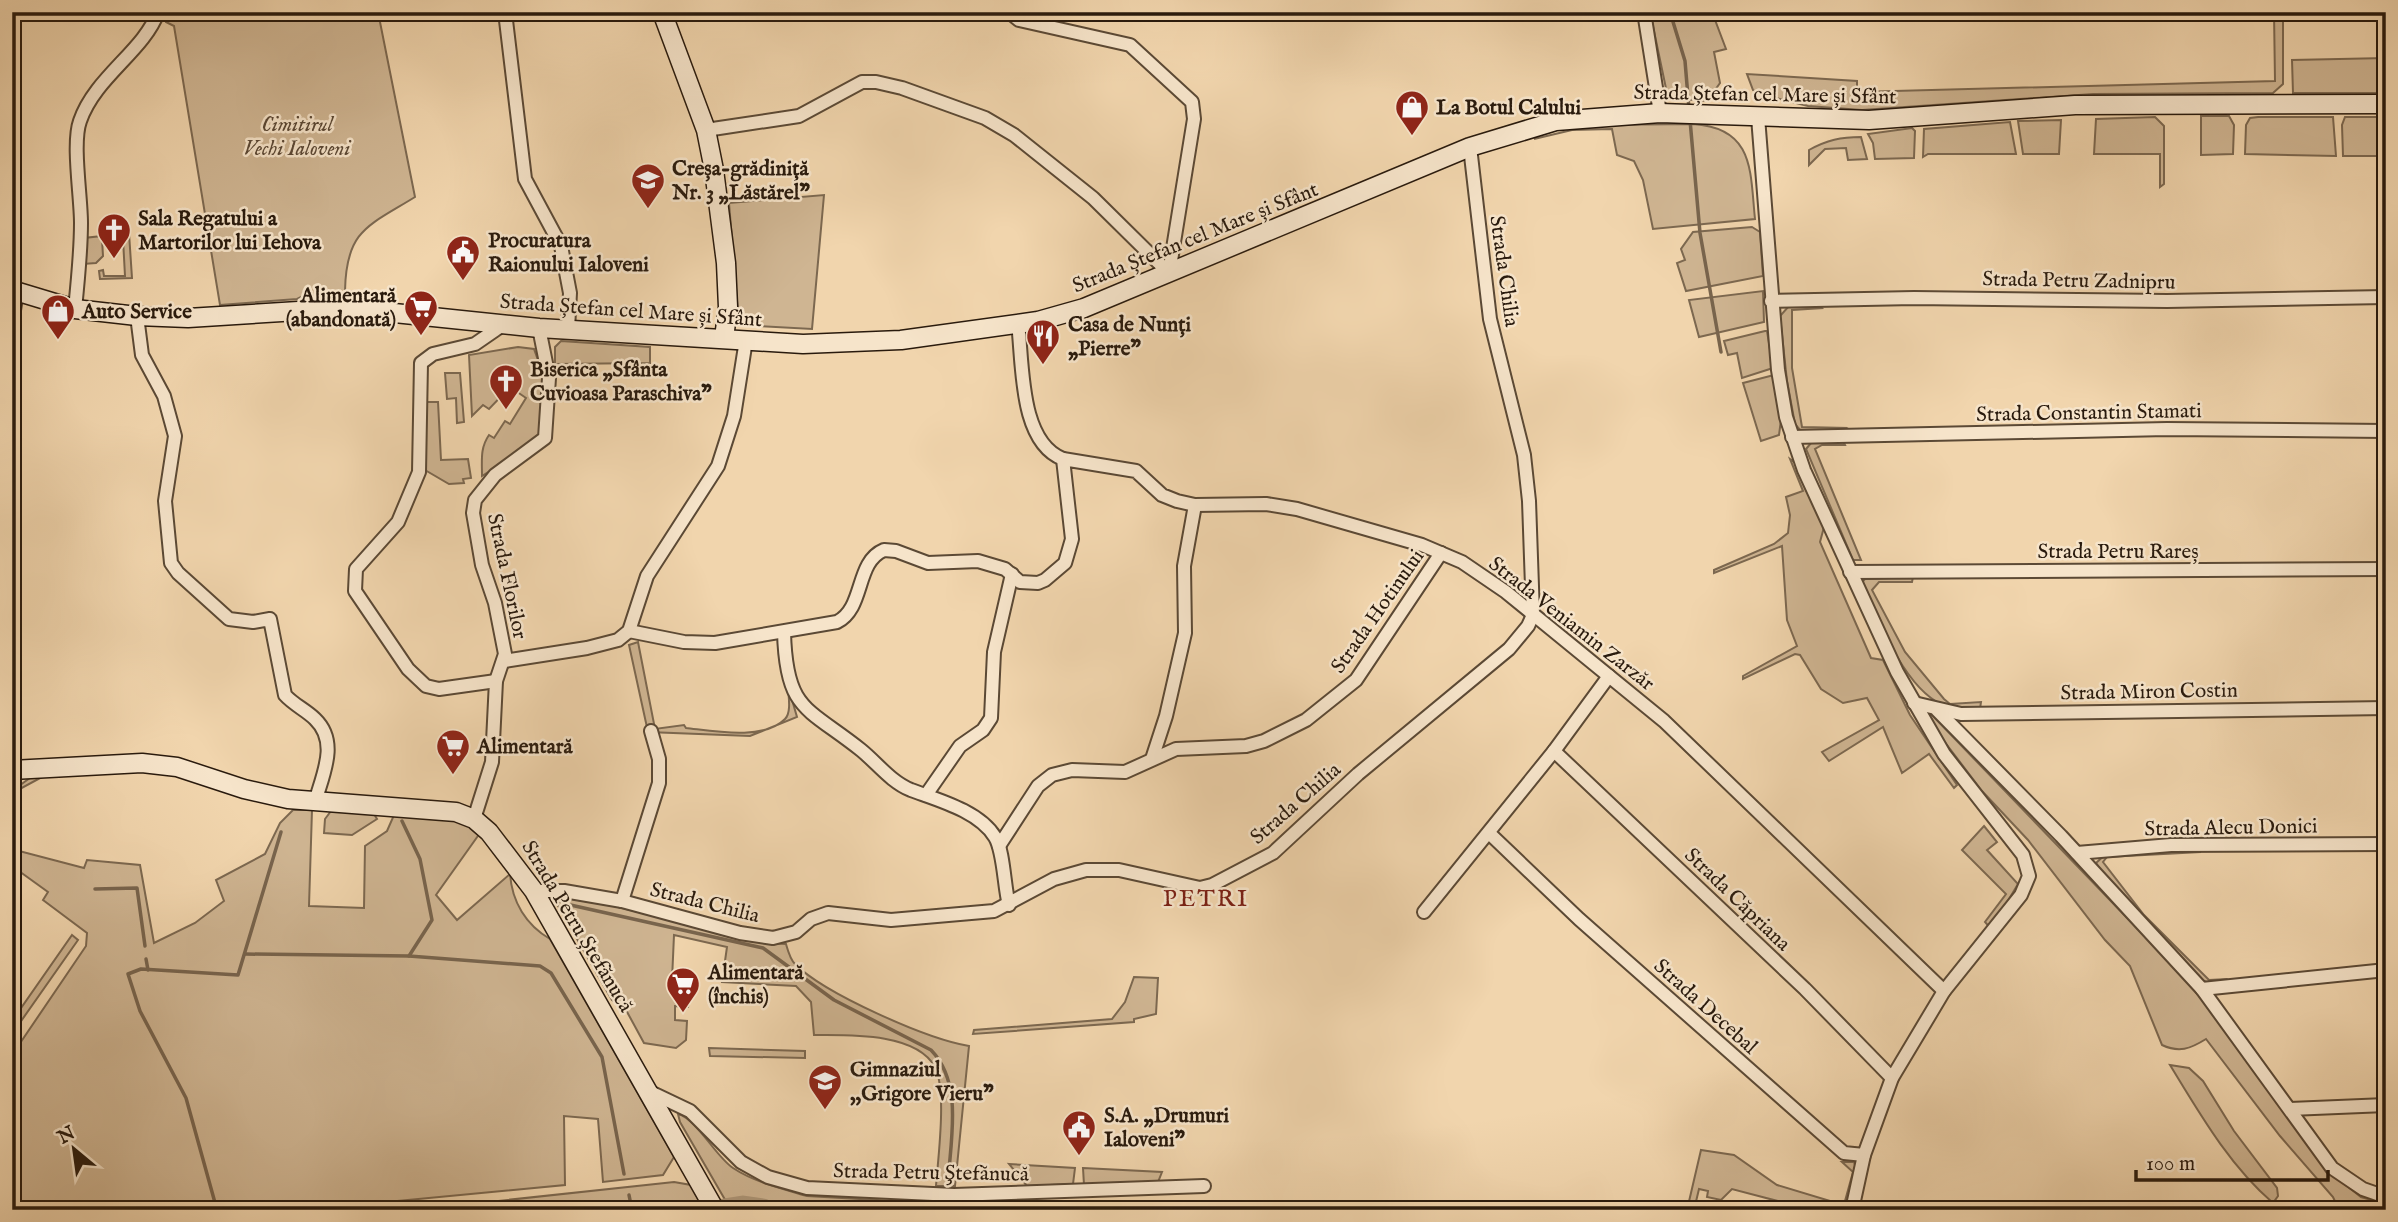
<svg xmlns="http://www.w3.org/2000/svg" width="2398" height="1222" font-family="'IM FELL English',serif">
	<style>
		.green { fill: #cfb592; stroke: #7c6850; stroke-width: 2 }
		.lines { fill: none; stroke-linecap: round; stroke-linejoin: round }
		.stream { stroke: #78644d; stroke-width: 3.5 }
		.river { stroke: #ad9577; stroke-width: 23 }
		.street-casing { stroke: #5b4935; stroke-width: 16 }
		.secondary-casing { stroke: #291a0d; stroke-width: 21 }
		.street { stroke: #f6e4ca; stroke-width: 12 }
		.secondary { stroke: #f6e4ca; stroke-width: 18 }
		.labels { text-anchor: middle; stroke-width: 5; stroke-linejoin: round; paint-order: stroke }
		.street-label { font-size: 21px; fill: #291a0d; stroke: #f6e4ca }
		.poi-label { font-size: 21px; font-weight: bold; fill: #291a0d; stroke: #f6e4ca; text-anchor: start }
		.park-label { font-size: 21px; font-style: italic; fill: #5b4835; stroke: #f6e4ca }
		.quarter-label { font-size: 24px; letter-spacing: 2px; fill: #7a1f14; stroke: #f6e4ca }
	</style>
	<rect width="100%" height="100%" fill="#f1d5ad"/>
	<filter id="stains"><feTurbulence type="fractalNoise" baseFrequency=".00286" numOctaves="4"/><feColorMatrix values="0 0 0 0 .2 0 0 0 0 .09 0 0 0 0 .02 0 0 0 .5 -.17"/></filter>
	<radialGradient id="worn" r=".72"><stop offset=".6" stop-color="#630" stop-opacity="0"/><stop offset="1" stop-color="#630" stop-opacity=".3"/></radialGradient>
	<!-- green -->
	<g class="green">
		<path d="M164 12H378L415 197C368 226 346 230 345 291L370 293 369 298 305 295 297 299 220 305 174 26 166 22Z"/>
		<polygon points="1650,12 1712,12 1726,49 1714,52 1720,83 1707,101 1668,98"/>
		<polygon points="2274,12 2281,12 2283,22 2283,84 2273,93 2093,94 1862,110 1808,106 1760,94 1753,90 1747,74 1857,81 1857,92 2275,81"/>
		<polygon points="2386,58 2386,93 2293,93 2292,60"/>
		<polygon points="2201,116 2229,116 2234,125 2233,154 2201,155"/>
		<polygon points="2155,117 2164,126 2164,184 2160,187 2160,154 2094,154 2096,119"/>
		<polygon points="2258,117 2333,117 2336,156 2245,154 2246,125 2250,118"/>
		<polygon points="2345,117 2386,117 2386,156 2343,156 2342,125"/>
		<polygon points="2061,120 2059,154 2023,154 2018,121"/>
		<polygon points="2010,122 2016,154 1928,154 1923,157 1924,129"/>
		<path d="M1693 124C1755 128 1750 172 1755 219L1653 229 1643 180 1634 161 1617 155 1612 129 1572 130 1534 139 1593 125Z"/>
		<polygon points="1912,128 1915,131 1914,158 1875,159 1873,143 1868,134"/>
		<path d="M1861 137 1867 159 1848 160 1846 148 1825 149 1809 165V150C1827 140 1841 137 1861 137Z"/>
		<polygon points="824,195 812,329 739,325 729,203"/>
		<polygon points="1752,227 1760,232 1763,276 1686,291 1677,263 1685,260 1681,249 1693,232"/>
		<polygon points="129,233 132,278 100,279 99,271 103,270 104,276 125,276 123,239 102,239 103,256 96,263 83,264 84,238"/>
		<polygon points="1763,291 1764,322 1699,337 1689,300"/>
		<polygon points="1819,304 1822,308 1792,310 1792,368 1802,427 1845,428 1838,432 1800,430 1795,424 1787,381 1780,316 1789,306"/>
		<polygon points="1765,331 1767,331 1773,368 1742,378 1737,353 1728,355 1724,341"/>
		<polygon points="561,341 650,347 650,363 555,364 555,347"/>
		<path d="M518 347 534 349 544 377 540 434 515 455 482 476C482 460 480 448 489 435L494 438 505 421 510 424 526 398 510 387 489 409 483 405 472 416 469 355Z"/>
		<polygon points="445,373 460,373 464,422 457,423 456,398 447,399"/>
		<polygon points="1774,375 1781,420 1779,435 1761,441 1743,383"/>
		<polygon points="426,402 438,402 441,460 468,459 471,478 463,479 464,483 449,484 425,470"/>
		<polygon points="1843,441 1845,445 1822,445 1815,449 1861,560 1853,560 1806,449 1811,443"/>
		<polygon points="1790,459 1796,463 1824,527 1820,542 1871,658 1883,660 1910,715 1957,785 1954,788 1929,754 1902,773 1883,727 1829,761 1822,752 1879,720 1867,698 1843,703 1821,689 1800,655 1795,654 1743,679 1743,676 1797,646 1787,620 1782,546 1714,573 1714,570 1774,544 1788,533 1790,515 1786,497 1803,491"/>
		<path d="M1913 577 1912 582H1879L1872 590 1905 652 1944 699 1950 704 1981 702 1980 709C1970 708 1957 710 1948 707 1906 694 1879 620 1861 584L1865 579Z"/>
		<path d="M638 642 655 729 684 725 686 728C713 731 763 741 785 719 792 712 788 694 788 686L797 717 750 736 648 732 629 645Z"/>
		<path d="M1931 714 2181 974 2221 1020 2327 1170 2361 1197 2386 1204V1210H2339L2333 1197 2280 1136 2206 1039C2190 1049 2179 1053 2162 1045L2130 966 2105 940 2028 840 1982 791 1931 724 1928 715Z"/>
		<path d="M34 775 42 777 16 791 19 851 84 868 87 860 140 865 154 943 195 923 224 901 216 880 265 854 280 823 293 810H312L309 906 364 908 365 846 387 831 394 815C423 817 456 815 480 833L436 895 457 920 510 874C512 902 526 925 550 939L674 1157 663 1175 603 1182 598 1119 564 1116 565 1185 303 1210H12V1055L86 946 87 933 43 900 48 892 12 866V791Z"/>
		<polygon points="331,811 374,814 377,819 352,835 324,833 325,819"/>
		<polygon points="1984,826 1997,842 1987,850 2018,884 1991,929 1985,922 2006,894 1962,850"/>
		<polygon points="2184,849 2201,852 2107,857 2103,862 2144,915 2209,980 2226,979 2223,983 2210,984 2202,980 2113,888 2096,863 2106,854"/>
		<path d="M566 898 614 906 764 943 786 944C788 951 790 959 795 964 825 994 927 1039 969 1046L955 1186H936C938 1158 947 1091 935 1067 916 1032 847 1035 814 1035L811 1002 796 986 722 982 727 947 674 935 672 980 676 981V992L691 993 688 1007 675 1006V1020L687 1021 686 1040 676 1048 644 1043 626 1010 612 1000 557 904Z"/>
		<polygon points="72,935 78,940 12,1034 12,1021"/>
		<polygon points="1134,977 1158,978 1156,1014 1134,1019 1134,1022 973,1034 974,1030 1112,1019 1125,1002"/>
		<polygon points="709,1048 805,1051 805,1058 710,1056"/>
		<path d="M2170 1065 2189 1068 2203 1081 2234 1131 2277 1188 2278 1196 2273 1203C2229 1165 2200 1114 2170 1065Z"/>
		<path d="M678 1114C697 1119 715 1156 733 1168 754 1182 783 1189 807 1196L1052 1210H731L680 1122Z"/>
		<polygon points="1701,1150 1734,1155 1777,1185 1830,1201 1845,1201 1853,1172 1842,1162 1854,1162 1856,1168 1848,1204 1841,1210 1812,1210 1732,1189 1721,1200 1707,1197 1708,1191 1699,1189 1694,1210 1687,1210"/>
		<polygon points="1009,1164 1075,1168 1073,1184 1027,1186"/>
		<polygon points="1083,1168 1162,1172 1158,1182 1084,1185"/>
		<polygon points="674,1182 691,1185 704,1210 414,1210"/>
		<polygon points="1356,1202 1450,1208 1458,1210 1319,1210"/>
	</g>
	<g class="lines">
		<!-- stream -->
		<g class="stream">
			<polyline points="1670,12 1685,61 1689,109"/>
			<polyline points="1690,120 1700,233 1721,352"/>
			<polyline points="95,889 137,888 145,946"/>
			<path d="M566 904 763 948 834 1000 931 1050C964 1084 950 1141 948 1184"/>
			<polyline points="245,954 409,956 432,920 420,859 402,821"/>
			<polyline points="409,956 540,966 551,973 602,1057 624,1174"/>
			<polyline points="146,959 148,970"/>
			<polyline points="629,1195 632,1210"/>
			<polyline points="217,1210 186,1098 140,1011 128,974 141,969 238,975 281,832"/>
			<polyline points="946,1210 947,1206"/>
		</g>
		<!-- river -->
		<polyline class="river" points="724,1210 743,1207 763,1210"/>
		<!-- street casing -->
		<g class="street-casing">
			<g id="street">
				<polyline points="505,12 525,179 561,246 570,293 568,329"/>
				<polyline points="1009,12 1019,20 1130,45 1192,102 1194,119 1169,273"/>
				<polyline points="1644,12 1660,113"/>
				<polyline points="1758,117 1778,370 1786,417 1804,470 1897,672 1944,754 2023,855 2029,876 2021,895 1944,991 1892,1078 1864,1155 1852,1210"/>
				<polyline points="706,130 799,116 862,82 876,82 902,88 985,118 1014,135 1093,198 1169,273"/>
				<polyline points="1771,301 1914,298 2167,301 2386,297"/>
				<path d="M75 309C78 280 81 251 81 223 81 196 72 143 80 121 95 77 144 51 158 12"/>
				<path d="M137 316 142 355 164 396 175 436 165 501 171 563 178 573 229 619 253 622 270 619 285 695C294 705 306 710 315 719 339 742 323 774 315 802"/>
				<polyline points="12,323 17,291"/>
				<path d="M1018 323C1023 364 1019 442 1063 459"/>
				<polyline points="1792,437 2167,429 2386,431"/>
				<polyline points="1850,572 2386,569"/>
				<path d="M629 631 684 642 715 643 837 622C865 608 855 562 884 550L896 551 928 563 978 561 1005 569 1020 582 1038 583 1045 580 1065 563 1072 539 1063 459 1136 471 1162 495 1177 501 1195 505 1266 504 1297 509 1422 545 1462 562 1506 592 1664 721 1944 991"/>
				<path d="M784 632C786 711 807 707 861 750 877 763 891 782 911 790 938 800 979 811 995 837 1004 851 1004 887 1009 905"/>
				<polyline points="504,661 587,648 618,640 629,631 647,576 718,466 734,416 746,340"/>
				<polyline points="496,681 439,689 426,686 408,669 355,591 356,569 398,522 419,472 421,363 433,354 475,344 504,324"/>
				<polyline points="1914,703 1961,714 2386,708"/>
				<polyline points="1937,710 2061,836 2202,989 2332,1168 2363,1189 2386,1197"/>
				<polyline points="1554,751 1805,989 1892,1078"/>
				<polyline points="1152,759 1166,716 1185,633 1184,566 1195,505"/>
				<polyline points="926,795 960,746 983,730 991,718 994,652 1012,574"/>
				<polyline points="474,819 492,762 496,681 505,654 495,603 482,565 473,513 475,500 495,475 545,438 549,378 539,328"/>
				<polyline points="1489,833 1579,919 1844,1153 1864,1155"/>
				<polyline points="999,846 1038,786 1052,775 1072,770 1125,772 1176,749 1246,746 1264,741 1306,720 1356,680 1441,553"/>
				<polyline points="2077,853 2171,845 2386,844"/>
				<polyline points="534,891 564,891 622,901 740,933 773,938 796,932 811,919 828,913 891,920 994,911 1054,879 1086,870 1119,870 1200,888 1212,885 1273,853 1358,774 1509,649 1528,626 1533,615 1529,501 1524,455 1490,319 1470,147"/>
				<polyline points="622,901 659,783 659,759 651,731"/>
				<polyline points="1424,912 1554,751 1609,676"/>
				<polyline points="2202,989 2386,970"/>
				<polyline points="648,1091 690,1111 741,1162 768,1177 807,1188 954,1195 1204,1186"/>
				<polyline points="2290,1109 2386,1105"/>
			</g>
		</g>
		<!-- secondary casing -->
		<g class="secondary-casing">
			<g id="secondary">
				<polyline points="662,12 706,130 714,170 726,263 728,307 724,338"/>
				<polyline points="12,290 75,309 137,316 188,318 346,308 539,328 803,344 901,340 1038,321 1084,308 1470,147 1556,121 1660,113 1869,120 2075,105 2386,104"/>
				<polyline points="12,770 142,763 177,767 244,789 288,799 456,812 474,819 489,832 534,891 715,1210"/>
			</g>
		</g>
		<!-- street -->
		<use href="#street" class="street"/>
		<!-- secondary -->
		<use href="#secondary" class="secondary"/>
	</g>
	<!-- icons -->
	<defs>
		<g id="shop-pin" transform="scale(1.75)"><path d="M0 17L-7.5 6A9.5 9.5 0 1 1 7.5 6Z" fill="#8f2418" stroke="#f6e4ca"/><path d="M-5-2.5h2.3a2.7 3.5 0 0 1 5.4 0H5L5.5 6h-11ZM-1.5-2.5h3a1.5 2.3 0 0 0-3 0Z" fill="#fff"/></g>
		<g id="school-pin" transform="scale(1.75)"><path d="M0 17L-7.5 6A9.5 9.5 0 1 1 7.5 6Z" fill="#8f2418" stroke="#f6e4ca"/><path d="M0-5L7-2L0 1L-7-2ZM-4 1L0 2.5L4 1V4Q0 6-4 4Z" fill="#fff"/></g>
		<g id="church-pin" transform="scale(1.75)"><path d="M0 17L-7.5 6A9.5 9.5 0 1 1 7.5 6Z" fill="#8f2418" stroke="#f6e4ca"/><path d="M-1.2-6h2.4v3.5h3.3v2.4h-3.3V6h-2.4V-.1h-3.3v-2.4h3.3Z" fill="#fff"/></g>
		<g id="civic-pin" transform="scale(1.75)"><path d="M0 17L-7.5 6A9.5 9.5 0 1 1 7.5 6Z" fill="#8f2418" stroke="#f6e4ca"/><path d="M-.6-6.5H3V-4.5H.6V-3L4-1V1h2V6H-6V1h2V-1L-.6-3ZM-1.2 2.5V6h2.4V2.5Z" fill="#fff"/></g>
		<g id="supermarket-pin" transform="scale(1.75)"><path d="M0 17L-7.5 6A9.5 9.5 0 1 1 7.5 6Z" fill="#8f2418" stroke="#f6e4ca"/><path d="M-6-5.5h2.5l.6 2H6L4.5 2H-2.5L-4.4-4H-6ZM-1.5 3.2a1.3 1.3 0 1 0 .1 0ZM3 3.2a1.3 1.3 0 1 0 .1 0Z" fill="#fff"/></g>
		<g id="restaurant-pin" transform="scale(1.75)"><path d="M0 17L-7.5 6A9.5 9.5 0 1 1 7.5 6Z" fill="#8f2418" stroke="#f6e4ca"/><path d="M-5-6h1v4h1v-4h1v4h1v-4h1v5L-1.5 .5V6h-2V.5L-5-1ZM5-6V6H3V1.5H1.5Q1.5-4 5-6Z" fill="#fff"/></g>
	</defs>
	<g fill-rule="evenodd">
		<use href="#shop-pin" x="1412" y="107"/>
		<use href="#school-pin" x="648" y="180"/>
		<use href="#church-pin" x="114" y="230"/>
		<use href="#civic-pin" x="463" y="252"/>
		<use href="#supermarket-pin" x="421" y="307"/>
		<use href="#shop-pin" x="58" y="311"/>
		<use href="#restaurant-pin" x="1043" y="336"/>
		<use href="#church-pin" x="506" y="381"/>
		<use href="#supermarket-pin" x="453" y="746"/>
		<use href="#supermarket-pin" x="683" y="984"/>
		<use href="#school-pin" x="825" y="1081"/>
		<use href="#civic-pin" x="1079" y="1127"/>
	</g>
	<g class="labels">
		<!-- street labels -->
		<g class="street-label">
			<text transform="translate(1765 94) rotate(1)" y="7">Strada Ștefan cel Mare și Sfânt</text>
			<text transform="translate(1195 237) rotate(-22)" y="7">Strada Ștefan cel Mare și Sfânt</text>
			<text transform="translate(1505 271) rotate(82)" y="7">Strada Chilia</text>
			<text transform="translate(2079 280) rotate(1)" y="7">Strada Petru Zadnipru</text>
			<text transform="translate(631 310) rotate(4)" y="7">Strada Ștefan cel Mare și Sfânt</text>
			<text transform="translate(2089 412) rotate(-1)" y="7">Strada Constantin Stamati</text>
			<text x="2118" y="558">Strada Petru Rareș</text>
			<text transform="translate(508 576) rotate(78)" y="7">Strada Florilor</text>
			<text transform="translate(1377 611) rotate(-55)" y="7">Strada Hotinului</text>
			<text transform="translate(1572 623) rotate(38)" y="7">Strada Veniamin Zarzăr</text>
			<text transform="translate(2149 691) rotate(-1)" y="7">Strada Miron Costin</text>
			<text transform="translate(1295 803) rotate(-41)" y="7">Strada Chilia</text>
			<text transform="translate(2231 827) rotate(-1)" y="7">Strada Alecu Donici</text>
			<text transform="translate(1738 899) rotate(44)" y="7">Strada Căpriana</text>
			<text transform="translate(705 902) rotate(14)" y="7">Strada Chilia</text>
			<text transform="translate(578 926) rotate(59)" y="7">Strada Petru Ștefănucă</text>
			<text transform="translate(1706 1006) rotate(42)" y="7">Strada Decebal</text>
			<text transform="translate(931 1172) rotate(1)" y="7">Strada Petru Ştefănucă</text>
		</g>
		<!-- poi labels -->
		<g class="poi-label">
			<text x="1436" y="114">La Botul Calului</text>
			<text x="672" y="175">Creșa-grădiniță<tspan x="672" dy="24">Nr. 3 „Lăstărel”</tspan></text>
			<text x="138" y="225">Sala Regatului a<tspan x="138" dy="24">Martorilor lui Iehova</tspan></text>
			<text x="488" y="247">Procuratura<tspan x="488" dy="24">Raionului Ialoveni</tspan></text>
			<text x="396" y="302" text-anchor="end">Alimentară<tspan x="396" dy="24">(abandonată)</tspan></text>
			<text x="82" y="318">Auto Service</text>
			<text x="1068" y="331">Casa de Nunți<tspan x="1068" dy="24">„Pierre”</tspan></text>
			<text x="530" y="376">Biserica „Sfânta<tspan x="530" dy="24">Cuvioasa Paraschiva”</tspan></text>
			<text x="477" y="753">Alimentară</text>
			<text x="708" y="979">Alimentară<tspan x="708" dy="24">(închis)</tspan></text>
			<text x="850" y="1076">Gimnaziul<tspan x="850" dy="24">,,Grigore Vieru"</tspan></text>
			<text x="1104" y="1122">S.A. „Drumuri<tspan x="1104" dy="24">Ialoveni”</tspan></text>
		</g>
		<!-- park labels -->
		<g class="park-label">
			<text x="297" y="131">Cimitirul<tspan x="297" dy="24">Vechi Ialoveni</tspan></text>
		</g>
		<!-- quarter labels -->
		<g class="quarter-label">
			<text x="1206" y="906">PETRI</text>
		</g>
	</g>
	<!-- margin -->
	<rect width="2398" height="1222" fill="none" stroke="#f1d5ad" stroke-width="42"/>
	<rect x="14" y="14" width="2370" height="1194" fill="none" stroke="#291a0d" stroke-width="3.5"/>
	<rect x="21" y="21" width="2356" height="1180" fill="none" stroke="#291a0d" stroke-width="2"/>
	<!-- north arrow -->
	<g transform="translate(74 1149) rotate(331)" stroke="#f6e4ca" stroke-width="5" paint-order="stroke">
	<path d="M0-5L12 26L0 18L-12 26Z" fill="#291a0d"/>
	<text y="-10" font-size="19" font-weight="bold" text-anchor="middle" fill="#291a0d">N</text>
	</g>
	<!-- scale -->
	<path d="M2136 1170v10h192v-10" fill="none" stroke="#291a0d" stroke-width="3.5"/>
	<text x="2146" y="1170" font-size="21" fill="#291a0d" stroke="#f6e4ca" stroke-width="5" paint-order="stroke">100 m</text>
	<rect width="100%" height="100%" filter="url(#stains)"/>
	<rect width="100%" height="100%" fill="url(#worn)"/>
</svg>
